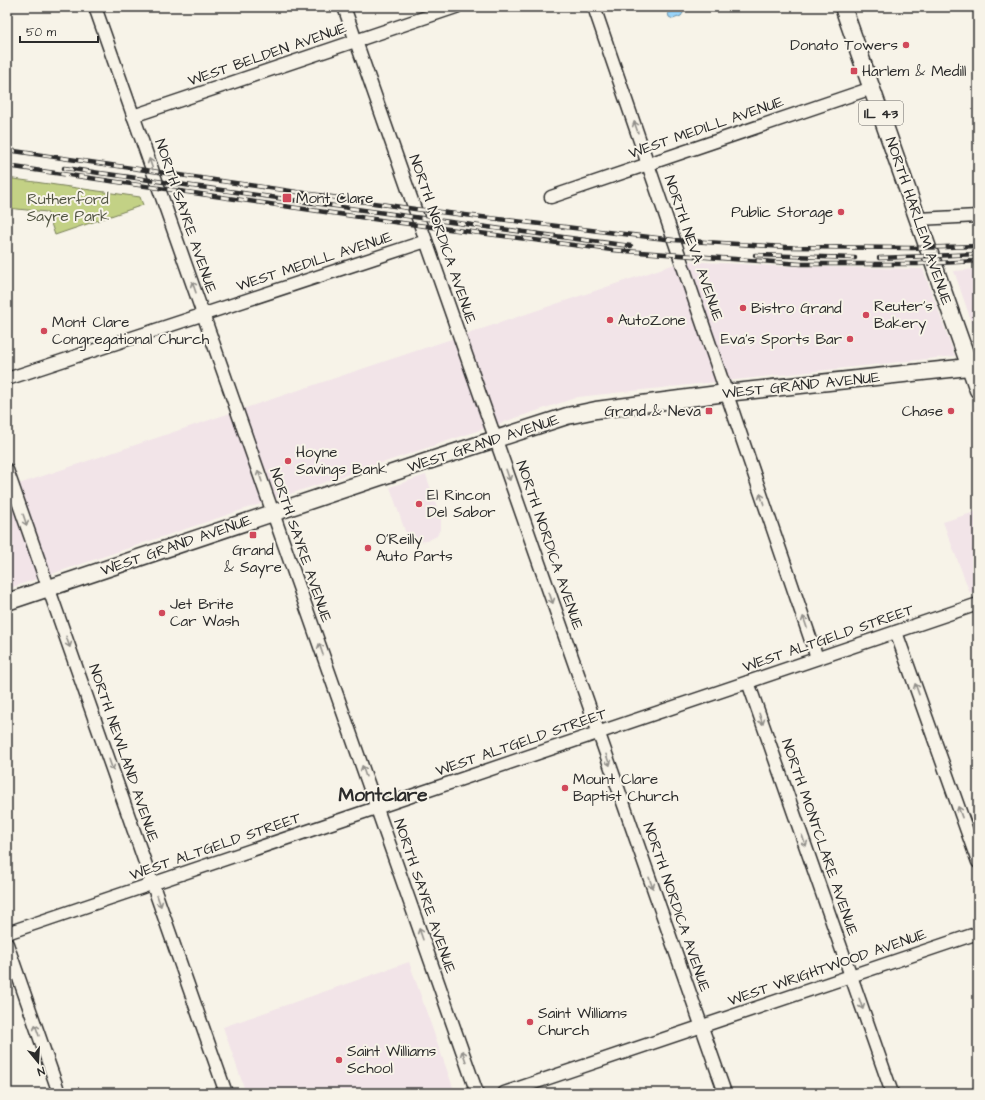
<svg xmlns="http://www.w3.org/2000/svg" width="985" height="1100" font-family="'Architects Daughter',sans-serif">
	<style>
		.built { fill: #f2e4e8 }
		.green { fill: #c3d185; stroke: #777e58 }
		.water { fill: #98d3f8; stroke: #6c90a6 }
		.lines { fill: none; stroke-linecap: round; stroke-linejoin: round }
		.minor-casing { stroke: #2b2b2b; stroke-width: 15 }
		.major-casing { stroke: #2b2b2b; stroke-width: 19 }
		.minor { stroke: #f7f3e8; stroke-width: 12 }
		.major { stroke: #f7f3e8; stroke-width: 16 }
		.rail-casing { stroke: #2b2b2b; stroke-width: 4.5 }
		.rail { stroke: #f7f3e8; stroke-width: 3; stroke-dasharray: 9; stroke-linecap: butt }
		.oneway { stroke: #918f8a }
		.poi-dot { fill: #d1495b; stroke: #f7f3e8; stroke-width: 1.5 }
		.labels { text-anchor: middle; stroke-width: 4; stroke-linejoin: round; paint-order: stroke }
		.shield { fill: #f7f3e8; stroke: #686764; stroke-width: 1 }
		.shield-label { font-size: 14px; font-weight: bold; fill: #2b2b2b }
		.poi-label { font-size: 15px; fill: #2b2b2b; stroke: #f7f3e8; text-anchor: start }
		.street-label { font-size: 15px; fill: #2b2b2b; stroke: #f7f3e8 }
		.park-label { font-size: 15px; fill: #515442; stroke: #f7f3e8 }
		.district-label { font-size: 19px; font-weight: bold; fill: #2b2b2b; stroke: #f7f3e8 }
	</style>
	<rect width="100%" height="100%" fill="#f7f3e8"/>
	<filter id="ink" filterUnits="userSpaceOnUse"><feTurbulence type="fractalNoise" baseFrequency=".025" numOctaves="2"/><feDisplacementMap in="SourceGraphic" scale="8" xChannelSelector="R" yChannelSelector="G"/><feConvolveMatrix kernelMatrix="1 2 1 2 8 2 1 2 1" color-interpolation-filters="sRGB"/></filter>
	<g filter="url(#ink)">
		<!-- built -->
		<g class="built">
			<polygon points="684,261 777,266 923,269 955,356 578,397 7,589 7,488"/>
			<polygon points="978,269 978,341 954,271"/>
			<polygon points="426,475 441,519 441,527 437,536 427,541 417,542 410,538 405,531 390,487"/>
			<polygon points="978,511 978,590 970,593 943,522"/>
			<polygon points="409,962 455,1093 246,1093 223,1027"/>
		</g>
		<!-- green -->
		<polygon class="green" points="7,178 140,197 143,205 55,235 47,212 7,208"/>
		<!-- water -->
		<polygon class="water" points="679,9 682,10 683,13 681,16 673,19 669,17 668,13"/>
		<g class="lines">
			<!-- minor casing -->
			<g class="minor-casing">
				<g id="minor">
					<polyline points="95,7 477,1093"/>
					<polyline points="344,7 725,1093"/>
					<path d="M594 7C670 224 742 441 817 658"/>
					<polyline points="133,116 456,7"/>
					<polyline points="551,197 872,88"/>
					<polyline points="918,219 978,216"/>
					<polyline points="7,379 426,241"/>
					<polyline points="7,470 226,1093"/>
					<polyline points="896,632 978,862"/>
					<polyline points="748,682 892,1093"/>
					<polyline points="7,933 978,604"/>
					<polyline points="7,944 59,1093"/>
					<polyline points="504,1093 978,933"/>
				</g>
			</g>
			<!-- major casing -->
			<g class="major-casing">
				<g id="major">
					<polyline points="843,7 978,390"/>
					<polyline points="7,602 425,462 567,416 596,410 726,393 978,366"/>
				</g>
			</g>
			<!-- minor -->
			<use href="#minor" class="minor"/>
			<!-- major -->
			<use href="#major" class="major"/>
			<!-- rail casing -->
			<g class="rail-casing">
				<g id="rail">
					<polyline points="7,150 415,209 674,240 786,247 913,248 978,246"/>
					<polyline points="7,166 394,222 612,250 801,264 918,264 978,261"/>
					<path d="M64 168C253 194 442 222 631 246"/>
					<polyline points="755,255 855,258"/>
					<polyline points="879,258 978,254"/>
				</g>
			</g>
			<!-- rail -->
			<use href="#rail" class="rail"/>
		</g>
		<!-- one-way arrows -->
		<defs><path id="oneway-shaft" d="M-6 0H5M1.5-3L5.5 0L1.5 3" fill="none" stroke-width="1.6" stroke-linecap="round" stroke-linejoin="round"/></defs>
		<g class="oneway">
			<use href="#oneway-shaft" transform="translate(636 127) rotate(-109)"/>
			<use href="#oneway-shaft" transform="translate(151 164) rotate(-109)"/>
			<use href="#oneway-shaft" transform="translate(194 287) rotate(-109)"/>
			<use href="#oneway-shaft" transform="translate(508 475) rotate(71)"/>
			<use href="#oneway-shaft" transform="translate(260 476) rotate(-109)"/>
			<use href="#oneway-shaft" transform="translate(762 499) rotate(-109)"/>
			<use href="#oneway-shaft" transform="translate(25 520) rotate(71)"/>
			<use href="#oneway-shaft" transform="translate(551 598) rotate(71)"/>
			<use href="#oneway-shaft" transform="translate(805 622) rotate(-109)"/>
			<use href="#oneway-shaft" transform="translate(68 642) rotate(71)"/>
			<use href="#oneway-shaft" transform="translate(321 649) rotate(-109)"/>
			<use href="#oneway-shaft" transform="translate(917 689) rotate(-110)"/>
			<use href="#oneway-shaft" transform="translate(761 719) rotate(71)"/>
			<use href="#oneway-shaft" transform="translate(608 760) rotate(71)"/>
			<use href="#oneway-shaft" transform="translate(111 765) rotate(71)"/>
			<use href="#oneway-shaft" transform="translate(364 771) rotate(-109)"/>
			<use href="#oneway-shaft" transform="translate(960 812) rotate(-110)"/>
			<use href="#oneway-shaft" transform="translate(804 841) rotate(71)"/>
			<use href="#oneway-shaft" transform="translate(651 883) rotate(71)"/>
			<use href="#oneway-shaft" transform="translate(159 901) rotate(71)"/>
			<use href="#oneway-shaft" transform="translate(421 934) rotate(-109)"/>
			<use href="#oneway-shaft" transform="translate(861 1004) rotate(71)"/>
			<use href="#oneway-shaft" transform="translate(37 1030) rotate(-109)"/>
			<use href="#oneway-shaft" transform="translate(464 1056) rotate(-109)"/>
		</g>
	</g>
	<!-- markers -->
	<g class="poi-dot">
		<circle cx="906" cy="45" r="4"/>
		<rect x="850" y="67" width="8" height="8" rx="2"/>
		<rect x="282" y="193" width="10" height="10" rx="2"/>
		<circle cx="841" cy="212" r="4"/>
		<circle cx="743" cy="308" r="4"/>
		<circle cx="866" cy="315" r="4"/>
		<circle cx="610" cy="320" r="4"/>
		<circle cx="44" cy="331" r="4"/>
		<circle cx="850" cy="339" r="4"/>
		<rect x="705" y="407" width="8" height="8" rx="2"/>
		<circle cx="951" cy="411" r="4"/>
		<circle cx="288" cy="461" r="4"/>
		<circle cx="419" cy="504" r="4"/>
		<rect x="249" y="531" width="8" height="8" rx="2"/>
		<circle cx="368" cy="548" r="4"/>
		<circle cx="162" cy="613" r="4"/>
		<circle cx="565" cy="788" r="4"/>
		<circle cx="530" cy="1022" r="4"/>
		<circle cx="339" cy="1060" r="4"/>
	</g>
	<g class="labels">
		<!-- shield labels -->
		<rect class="shield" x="859" y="101" width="44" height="24" rx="3"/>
		<g class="shield-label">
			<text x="881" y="118">IL 43</text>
		</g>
		<!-- poi labels -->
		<g class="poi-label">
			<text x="898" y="50" text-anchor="end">Donato Towers</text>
			<text x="862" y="76">Harlem &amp; Medill</text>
			<text x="296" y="203">Mont Clare</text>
			<text x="833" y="217" text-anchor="end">Public Storage</text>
			<text x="874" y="311">Reuter’s<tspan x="874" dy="17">Bakery</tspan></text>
			<text x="751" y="313">Bistro Grand</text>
			<text x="618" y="325">AutoZone</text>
			<text x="52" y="327">Mont Clare<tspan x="52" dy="17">Congregational Church</tspan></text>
			<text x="842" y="344" text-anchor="end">Eva’s Sports Bar</text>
			<text x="701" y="416" text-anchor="end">Grand &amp; Neva</text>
			<text x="943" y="416" text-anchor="end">Chase</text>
			<text x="296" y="457">Hoyne<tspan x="296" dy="17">Savings Bank</tspan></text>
			<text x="427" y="500">El Rincon<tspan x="427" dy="17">Del Sabor</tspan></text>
			<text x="376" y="544">O'Reilly<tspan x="376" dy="17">Auto Parts</tspan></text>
			<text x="253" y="555" text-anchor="middle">Grand<tspan x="253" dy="17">&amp; Sayre</tspan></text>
			<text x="170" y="609">Jet Brite<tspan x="170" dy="17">Car Wash</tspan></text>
			<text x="573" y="784">Mount Clare<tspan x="573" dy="17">Baptist Church</tspan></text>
			<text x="538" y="1018">Saint Williams<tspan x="538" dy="17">Church</tspan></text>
			<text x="347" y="1056">Saint Williams<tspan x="347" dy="17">School</tspan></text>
		</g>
		<!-- street labels -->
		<g class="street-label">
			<text transform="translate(267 54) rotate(-19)" y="5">WEST BELDEN AVENUE</text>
			<text transform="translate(706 127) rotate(-19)" y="5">WEST MEDILL AVENUE</text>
			<text transform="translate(186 216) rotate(71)" y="5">NORTH SAYRE AVENUE</text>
			<text transform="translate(919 221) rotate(71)" y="5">NORTH HARLEM AVENUE</text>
			<text transform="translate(443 239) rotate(71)" y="5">NORTH NORDICA AVENUE</text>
			<text transform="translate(694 248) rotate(71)" y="5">NORTH NEVA AVENUE</text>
			<text transform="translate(314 261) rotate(-18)" y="5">WEST MEDILL AVENUE</text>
			<text transform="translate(801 385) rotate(-6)" y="5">WEST GRAND AVENUE</text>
			<text transform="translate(483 443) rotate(-18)" y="5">WEST GRAND AVENUE</text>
			<text transform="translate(176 545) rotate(-19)" y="5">WEST GRAND AVENUE</text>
			<text transform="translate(301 545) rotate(71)" y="5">NORTH SAYRE AVENUE</text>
			<text transform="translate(550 545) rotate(71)" y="5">NORTH NORDICA AVENUE</text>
			<text transform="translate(828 638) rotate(-19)" y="5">WEST ALTGELD STREET</text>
			<text transform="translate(521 742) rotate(-19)" y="5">WEST ALTGELD STREET</text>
			<text transform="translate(124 753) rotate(71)" y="5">NORTH NEWLAND AVENUE</text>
			<text transform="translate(820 837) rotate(71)" y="5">NORTH MONTCLARE AVENUE</text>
			<text transform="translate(215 846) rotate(-19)" y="5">WEST ALTGELD STREET</text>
			<text transform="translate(425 896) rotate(71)" y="5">NORTH SAYRE AVENUE</text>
			<text transform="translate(677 907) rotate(71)" y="5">NORTH NORDICA AVENUE</text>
			<text transform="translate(827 967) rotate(-19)" y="5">WEST WRIGHTWOOD AVENUE</text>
		</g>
		<!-- park labels -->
		<g class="park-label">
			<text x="68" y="204">Rutherford<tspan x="68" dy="17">Sayre Park</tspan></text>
		</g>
		<!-- district labels -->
		<g class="district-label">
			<text x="383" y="801">Montclare</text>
		</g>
	</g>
	<!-- margin -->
	<rect width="985" height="1100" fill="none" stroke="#f7f3e8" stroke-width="24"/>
	<rect x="12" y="12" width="961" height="1076" fill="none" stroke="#2b2b2b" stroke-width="1.5" filter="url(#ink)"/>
	<!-- north arrow -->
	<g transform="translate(38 1062) rotate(162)" stroke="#f7f3e8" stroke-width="3" paint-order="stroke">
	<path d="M0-3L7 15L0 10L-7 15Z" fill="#2b2b2b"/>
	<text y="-6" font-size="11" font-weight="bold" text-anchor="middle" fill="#2b2b2b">N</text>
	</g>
	<!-- scale -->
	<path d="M20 36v6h78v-6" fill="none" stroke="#2b2b2b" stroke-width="2"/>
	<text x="26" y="36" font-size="12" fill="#2b2b2b" stroke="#f7f3e8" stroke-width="3" paint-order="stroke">50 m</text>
</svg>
